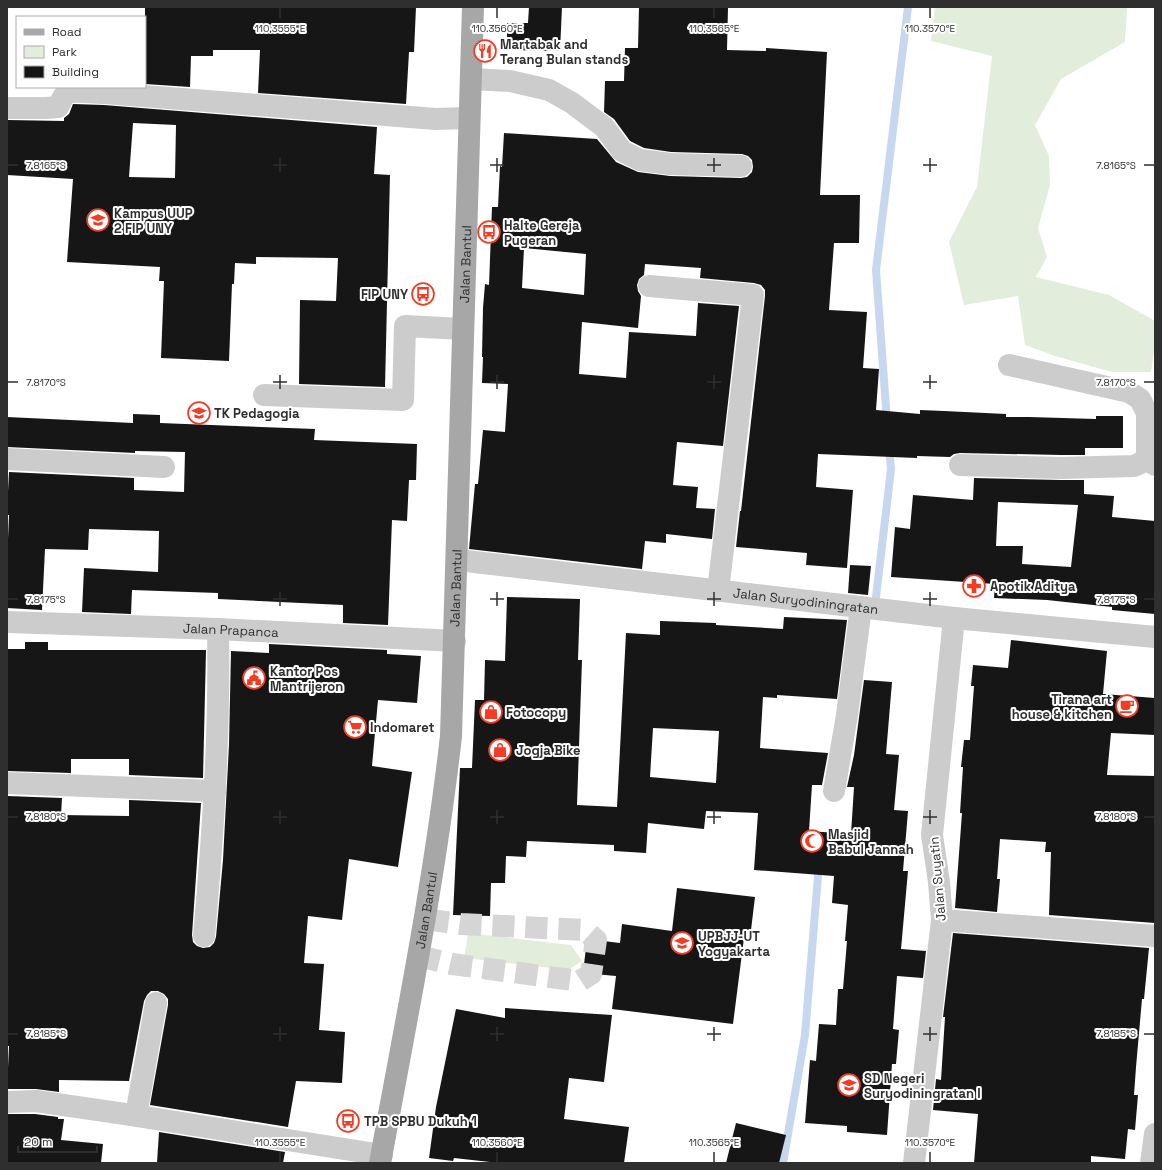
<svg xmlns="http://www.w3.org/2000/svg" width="1162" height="1170" font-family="'Space Grotesk',sans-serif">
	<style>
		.green { fill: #e2eddb }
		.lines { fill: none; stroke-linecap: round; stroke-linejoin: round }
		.stream { stroke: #c6d7ef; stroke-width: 8 }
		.building { fill: #161616; fill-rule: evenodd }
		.minor-tunnel { stroke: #d5d5d5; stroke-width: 22; stroke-dasharray: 22 11; stroke-linecap: butt }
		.minor { stroke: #ccc; stroke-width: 22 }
		.major { stroke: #a7a7a7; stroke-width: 22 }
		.ticks { fill: none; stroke: #2f2f2f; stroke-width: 1.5 }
		.labels { text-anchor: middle; stroke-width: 4; stroke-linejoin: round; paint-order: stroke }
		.poi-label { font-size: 13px; font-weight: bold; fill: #2f2f2f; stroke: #fff; text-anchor: start }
		.street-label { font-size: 13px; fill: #2f2f2f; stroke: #fff }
		.ticks-label { font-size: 10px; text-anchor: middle; fill: #2f2f2f; stroke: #fff; stroke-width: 4; stroke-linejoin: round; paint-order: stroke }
	</style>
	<rect width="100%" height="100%" fill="#fff"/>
	<!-- green -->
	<g class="green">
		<polygon points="935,7 1127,7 1125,42 1061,79 1035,125 1049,156 1050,185 1038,228 1047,257 1036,277 1109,295 1155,321 1155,344 1151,372 1112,372 1055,356 1025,345 1018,296 964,305 949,242 977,187 992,56 931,41"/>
		<polygon points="468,933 571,945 582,961 568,970 464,958"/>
	</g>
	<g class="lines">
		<!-- stream -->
		<g class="stream">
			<polyline points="887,422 876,270 908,7"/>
			<polyline points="876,597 891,469 889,447"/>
			<polyline points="783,1163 805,1035 819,864"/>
		</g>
	</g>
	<!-- building -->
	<g class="building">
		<polygon points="145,7 416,7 414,52 409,52 406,104 258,93 260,50 213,50 213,56 191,56 190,87 145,84"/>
		<polygon points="529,7 562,7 560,51 507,50 507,23 528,23"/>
		<path d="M639 7H728L727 50 766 51V48L827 52 820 195H860L859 243H834L829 310 867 312 863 368 879 369 876 410 920 414V410L944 411 1006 414V417H1029L1096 419V416H1123V448H1085V455H1061L960 453 954 454 950 457 917 456V458L818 454 816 487 853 490 847 568 806 565 807 553 736 547 740 511H741L765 296V290L761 285 754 283 700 278 701 268 645 264 644 275 639 279 637 285 638 291 641 296 638 328 582 322 579 374 626 378 629 332 696 336 698 303 739 306 723 446 677 442 673 485 698 487 696 508 715 509 712 539 666 534V543L645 541 642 569 469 549 475 484H478L483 430 505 432 508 384 482 383 483 357H482L483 308 485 284 489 285 492 207H498L500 166 502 167 504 133 597 139 616 162 638 172 670 176 741 178 747 177 752 172 753 167 752 160 748 156 742 154 671 152 644 148 630 141 614 119 604 112 605 81H624L625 48H638ZM524 248 586 254 584 295 522 288Z"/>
		<path d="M73 104 104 105 377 127 374 174 390 175 385 387 299 384 300 300 336 301 338 258 256 257V264L235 263 234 284H232L229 361 161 358 164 281H159L160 267 67 262 73 179 7 175V120L64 121V118L69 114ZM133 123 176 125 175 178 129 177Z"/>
		<polygon points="133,414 160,415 160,423 315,429 314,440 417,444 416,480 409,480 407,521 392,520 388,625 343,623 343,605 218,599 218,593 132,590 131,614 82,612 84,568 158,572 159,531 89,529 88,550 45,549 42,610 7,608 7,562 9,515 7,515 7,510 9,472 134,478 134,490 184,492 185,452 135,451 135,453 7,447 7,417 133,423"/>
		<path d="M974 478 1061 480H1084V494L1114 496 1112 517 1155 521V614L1112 610V607L1047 600 994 598 995 584 891 577 895 527 910 529 913 495 973 500ZM998 502 1078 505 1071 567 1022 564 1023 546H996Z"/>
		<polygon points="850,565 871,566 868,595 848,593"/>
		<path d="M507 597 580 599 578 660H582L577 805 617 807 626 633 660 635V621L716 623V625L783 629 784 617 847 620 837 699 777 695V698L763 697 760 748 828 753 822 785H812L809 831 851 834 854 787H847L854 755 864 680 892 682 886 754 899 755 894 810 908 811 903 871H908L901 949 926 951 923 978 897 976 893 1029 899 1030 896 1064H892L887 1135 847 1132V1126L805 1123 810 1060 816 1061 819 1024 836 1025 838 989H843L847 941H845L848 905 832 903 834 876 754 870 758 813 706 811 704 829 648 823 646 853 614 851V845L527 841 526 857 506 856 505 883H491L490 916 453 915 460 768H472L475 700H484L485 660 505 661ZM653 728 719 731 716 783 650 777Z"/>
		<polygon points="1011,640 1107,651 1103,694 1155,698 1155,735 1111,733 1107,775 1155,776 1155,923 1049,915 1051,852 1045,852 1046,842 1000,839 997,879 1000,879 997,912 955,908 962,813 960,813 963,767 961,767 964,740 970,740 974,686 971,686 973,665 1008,668"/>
		<polygon points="25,642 48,642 48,650 206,650 203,778 129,775 129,759 71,759 71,773 7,771 7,649 25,649"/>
		<polygon points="269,644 387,650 387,654 421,656 417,703 378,700 372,766 412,772 398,867 349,859 342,920 308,916 304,963 324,964 319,1030 345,1032 342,1083 296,1081 288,1127 150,1105 168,1005 168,999 164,994 158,991 151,991 147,995 144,1001 129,1081 59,1080 59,1092 36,1089 7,1089 9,1046 7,1046 7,796 62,798 61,815 129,816 129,800 201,803 192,935 193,942 197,946 203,948 210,947 214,943 216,937 223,860 229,745 231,651 269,653"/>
		<polygon points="677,888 755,897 751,930 745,930 733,1024 612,1009 616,976 583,973 587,939 620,943 622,924 672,931"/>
		<polygon points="953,933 1149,948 1144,999 1142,999 1136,1067 1134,1095 1138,1095 1135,1130 1128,1129 1125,1159 1091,1156 1091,1163 974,1163 978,1114 933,1110 936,1079 941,1080 945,1017 943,1017"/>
		<polygon points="505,1008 612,1015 604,1082 569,1078 564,1119 629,1127 624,1163 499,1163 454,1158 453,1161 429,1158 436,1107 456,1009 505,1018"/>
		<polygon points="7,1114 35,1114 58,1117 58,1119 64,1119 61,1140 103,1144 101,1163 7,1163"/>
		<polygon points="736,1123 786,1135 779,1163 726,1163"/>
		<polygon points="159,1132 285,1152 283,1163 157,1163"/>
	</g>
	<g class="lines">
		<!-- minor-tunnel -->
		<polyline class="minor-tunnel" points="418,956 452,964 580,981 591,974 596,940 585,930 461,924 424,919"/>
		<!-- minor -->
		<g class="minor">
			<polyline points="471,79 510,81 549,90 572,103 604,127 622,151 640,160 670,164 741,166"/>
			<path d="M7 108H46L58 107C61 103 62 96 67 93 74 90 96 93 105 93L436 119 469 118"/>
			<polyline points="649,286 753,295 718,591"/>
			<polyline points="1009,365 1129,392 1140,399 1147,413 1147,460 1155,465"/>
			<polyline points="264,395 403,400 405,326 462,329"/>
			<polyline points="7,459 164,467"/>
			<polyline points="960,465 1061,468 1134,466 1147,460"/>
			<path id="s1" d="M457 560 954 618 1155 637"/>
			<path id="s2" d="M7 622 218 629 455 641"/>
			<polyline points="7,783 215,791"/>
			<polyline points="834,791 847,715 861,607"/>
			<polyline points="942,920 1155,936"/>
			<path d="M204 936C213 834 220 732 218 629"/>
			<polyline points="7,1102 36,1101 125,1114 382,1155"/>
			<polyline points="136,1115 156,1003"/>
			<polyline points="914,1163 942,920 939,882 932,835 954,618"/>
			<polyline points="1151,1163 1155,1134"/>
		</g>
		<!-- major -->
		<path class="major" id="s3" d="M380 1163C406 1021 435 879 451 736L473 7"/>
	</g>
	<!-- ticks -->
	<path class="ticks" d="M280 8V18M497 8V18M714 8V18M930 8V18M280 158V172M497 158V172M714 158V172M930 158V172M8 165H18M273 165H287M490 165H504M707 165H721M923 165H937M1144 165H1154M280 375V389M497 375V389M714 375V389M930 375V389M8 382H18M273 382H287M490 382H504M707 382H721M923 382H937M1144 382H1154M280 592V606M497 592V606M714 592V606M930 592V606M8 599H18M273 599H287M490 599H504M707 599H721M923 599H937M1144 599H1154M280 810V824M497 810V824M714 810V824M930 810V824M8 817H18M273 817H287M490 817H504M707 817H721M923 817H937M1144 817H1154M280 1027V1041M497 1027V1041M714 1027V1041M930 1027V1041M8 1034H18M273 1034H287M490 1034H504M707 1034H721M923 1034H937M1144 1034H1154M280 1152V1162M497 1152V1162M714 1152V1162M930 1152V1162"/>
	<!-- icons -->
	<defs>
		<g id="restaurant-ring" transform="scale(1.15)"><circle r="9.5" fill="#fff" stroke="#f43b23" stroke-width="1.5"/><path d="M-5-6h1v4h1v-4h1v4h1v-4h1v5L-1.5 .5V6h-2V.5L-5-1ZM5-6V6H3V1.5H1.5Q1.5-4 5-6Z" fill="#f43b23"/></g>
		<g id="university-ring" transform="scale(1.15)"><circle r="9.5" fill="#fff" stroke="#f43b23" stroke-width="1.5"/><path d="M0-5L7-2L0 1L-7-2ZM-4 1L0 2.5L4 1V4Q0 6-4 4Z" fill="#f43b23"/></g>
		<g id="bus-ring" transform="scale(1.15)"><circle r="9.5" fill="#fff" stroke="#f43b23" stroke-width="1.5"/><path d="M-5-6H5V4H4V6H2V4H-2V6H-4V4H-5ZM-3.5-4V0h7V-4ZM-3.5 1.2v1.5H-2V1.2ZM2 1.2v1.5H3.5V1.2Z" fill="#f43b23"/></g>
		<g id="school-ring" transform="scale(1.15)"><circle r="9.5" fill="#fff" stroke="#f43b23" stroke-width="1.5"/><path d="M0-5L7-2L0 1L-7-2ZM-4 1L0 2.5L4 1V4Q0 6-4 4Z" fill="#f43b23"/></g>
		<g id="pharmacy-ring" transform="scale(1.15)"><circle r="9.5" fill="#fff" stroke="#f43b23" stroke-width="1.5"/><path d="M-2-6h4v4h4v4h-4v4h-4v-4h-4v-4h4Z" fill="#f43b23"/></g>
		<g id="civic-ring" transform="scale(1.15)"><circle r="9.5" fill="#fff" stroke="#f43b23" stroke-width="1.5"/><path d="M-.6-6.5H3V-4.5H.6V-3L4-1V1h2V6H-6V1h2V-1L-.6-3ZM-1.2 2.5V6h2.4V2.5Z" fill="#f43b23"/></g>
		<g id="cafe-ring" transform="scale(1.15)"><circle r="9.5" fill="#fff" stroke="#f43b23" stroke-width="1.5"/><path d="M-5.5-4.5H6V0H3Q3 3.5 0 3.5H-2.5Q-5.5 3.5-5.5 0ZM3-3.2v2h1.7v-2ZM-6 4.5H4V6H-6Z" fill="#f43b23"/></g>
		<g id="shop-ring" transform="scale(1.15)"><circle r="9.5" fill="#fff" stroke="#f43b23" stroke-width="1.5"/><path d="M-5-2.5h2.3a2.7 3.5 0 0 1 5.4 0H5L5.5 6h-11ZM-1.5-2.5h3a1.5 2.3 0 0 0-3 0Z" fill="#f43b23"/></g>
		<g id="supermarket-ring" transform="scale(1.15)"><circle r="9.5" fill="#fff" stroke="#f43b23" stroke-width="1.5"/><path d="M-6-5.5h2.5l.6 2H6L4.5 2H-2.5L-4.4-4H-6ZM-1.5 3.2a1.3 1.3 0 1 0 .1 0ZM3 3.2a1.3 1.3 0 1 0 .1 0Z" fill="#f43b23"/></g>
		<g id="mosque-ring" transform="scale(1.15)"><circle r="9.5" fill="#fff" stroke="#f43b23" stroke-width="1.5"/><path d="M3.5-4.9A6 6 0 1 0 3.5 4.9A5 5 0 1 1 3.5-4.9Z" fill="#f43b23"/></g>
	</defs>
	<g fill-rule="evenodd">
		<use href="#restaurant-ring" x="485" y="51"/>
		<use href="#university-ring" x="98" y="220"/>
		<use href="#bus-ring" x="489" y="232"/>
		<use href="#bus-ring" x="423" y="294"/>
		<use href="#school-ring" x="199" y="413"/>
		<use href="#pharmacy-ring" x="974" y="586"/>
		<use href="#civic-ring" x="254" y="678"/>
		<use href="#cafe-ring" x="1127" y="706"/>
		<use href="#shop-ring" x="491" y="712"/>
		<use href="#supermarket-ring" x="355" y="727"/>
		<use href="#shop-ring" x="500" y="750"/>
		<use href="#mosque-ring" x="812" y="841"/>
		<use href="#university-ring" x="682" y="943"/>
		<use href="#school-ring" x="849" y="1085"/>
		<use href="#bus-ring" x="348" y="1121"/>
	</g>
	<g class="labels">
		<!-- poi labels -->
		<g class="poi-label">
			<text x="500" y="49">Martabak and<tspan x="500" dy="15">Terang Bulan stands</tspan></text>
			<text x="114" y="218">Kampus UUP<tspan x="114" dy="15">2 FIP UNY</tspan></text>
			<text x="504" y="230">Halte Gereja<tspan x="504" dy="15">Pugeran</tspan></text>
			<text x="408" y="299" text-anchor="end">FIP UNY</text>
			<text x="214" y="418">TK Pedagogia</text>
			<text x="990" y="591">Apotik Aditya</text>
			<text x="270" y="676">Kantor Pos<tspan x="270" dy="15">Mantrijeron</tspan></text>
			<text x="1112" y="704" text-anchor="end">Tirana art<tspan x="1112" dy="15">house &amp; kitchen</tspan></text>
			<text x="506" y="717">Fotocopy</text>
			<text x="370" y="732">Indomaret</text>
			<text x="516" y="755">Jogja Bike</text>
			<text x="828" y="839">Masjid<tspan x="828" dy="15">Babul Jannah</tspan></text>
			<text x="698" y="941">UPBJJ-UT<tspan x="698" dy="15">Yogyakarta</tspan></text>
			<text x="864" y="1083">SD Negeri<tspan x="864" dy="15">Suryodiningratan I</tspan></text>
			<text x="364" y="1126">TPB SPBU Dukuh 1</text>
		</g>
		<!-- street labels -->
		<g class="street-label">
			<text dy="5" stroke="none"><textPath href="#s3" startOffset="905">Jalan Bantul</textPath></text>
			<text dy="5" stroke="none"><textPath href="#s3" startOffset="581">Jalan Bantul</textPath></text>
			<text dy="5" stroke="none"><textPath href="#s1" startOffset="351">Jalan Suryodiningratan</textPath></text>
			<text dy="5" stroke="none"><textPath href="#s2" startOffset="224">Jalan Prapanca</textPath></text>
			<text transform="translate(937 879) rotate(-95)" y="5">Jalan Suyatin</text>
			<text dy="5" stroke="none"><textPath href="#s3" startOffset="257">Jalan Bantul</textPath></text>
		</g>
	</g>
	<g class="ticks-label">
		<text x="280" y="32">110.3555°E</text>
		<text x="497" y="32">110.3560°E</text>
		<text x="714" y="32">110.3565°E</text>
		<text x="930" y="32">110.3570°E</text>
		<text x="46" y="169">7.8165°S</text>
		<text x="1116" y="169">7.8165°S</text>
		<text x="46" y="386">7.8170°S</text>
		<text x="1116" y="386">7.8170°S</text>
		<text x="46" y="603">7.8175°S</text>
		<text x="1116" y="603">7.8175°S</text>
		<text x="46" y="820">7.8180°S</text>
		<text x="1116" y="820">7.8180°S</text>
		<text x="46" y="1037">7.8185°S</text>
		<text x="1116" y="1037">7.8185°S</text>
		<text x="280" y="1146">110.3555°E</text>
		<text x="497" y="1146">110.3560°E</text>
		<text x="714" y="1146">110.3565°E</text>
		<text x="930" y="1146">110.3570°E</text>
	</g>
	<!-- border -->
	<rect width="1162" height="1170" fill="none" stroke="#2f2f2f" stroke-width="16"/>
	<!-- legend -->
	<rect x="16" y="16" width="130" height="72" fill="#ffffff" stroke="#acacac"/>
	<rect x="24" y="29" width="20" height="6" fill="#a7a7a7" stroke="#acacac"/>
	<text x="52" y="36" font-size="12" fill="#2f2f2f">Road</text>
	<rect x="24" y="46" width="20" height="12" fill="#e2eddb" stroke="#acacac"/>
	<text x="52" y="56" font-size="12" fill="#2f2f2f">Park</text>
	<rect x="24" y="66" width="20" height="12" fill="#161616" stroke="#acacac"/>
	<text x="52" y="76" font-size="12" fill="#2f2f2f">Building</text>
	<!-- scale -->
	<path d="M18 1146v6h79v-6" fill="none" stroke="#2f2f2f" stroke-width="2"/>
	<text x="24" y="1146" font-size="12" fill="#2f2f2f" stroke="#ffffff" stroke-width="3" paint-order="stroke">20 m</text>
</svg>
